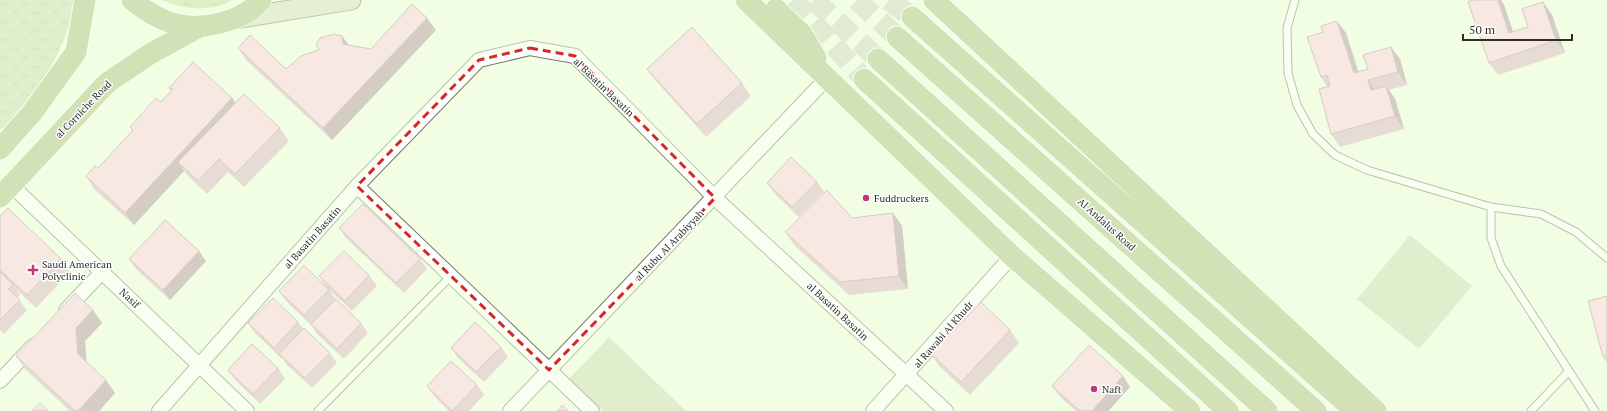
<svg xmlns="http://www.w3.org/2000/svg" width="1607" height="411" font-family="'PT Serif',serif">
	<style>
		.grass { fill: #c9dbb3 }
		.park { fill: url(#park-crowns) }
		.water { fill: url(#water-ripples) }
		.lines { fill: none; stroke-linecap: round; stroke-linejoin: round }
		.primary-tunnel { stroke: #cad5bd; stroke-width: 21; stroke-dasharray: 21 10; stroke-linecap: butt }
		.lane-casing { stroke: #737e66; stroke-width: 9 }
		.street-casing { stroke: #737e66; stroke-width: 16 }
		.secondary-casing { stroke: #737e66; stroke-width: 21 }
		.primary-casing { stroke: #fff; stroke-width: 23 }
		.lane { stroke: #fff; stroke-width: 7 }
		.street { stroke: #fff; stroke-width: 14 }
		.secondary { stroke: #d4e0bf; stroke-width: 19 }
		.primary { stroke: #a9c07f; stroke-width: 21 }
		.wall { fill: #d9b4c1 }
		.shaded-wall { fill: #b0929d }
		.building { fill: #fcd1e0; stroke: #b0929d }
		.marked { fill: none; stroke: #d62828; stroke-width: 3; stroke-dasharray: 8 5; stroke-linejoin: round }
		.poi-dot { fill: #be387b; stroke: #fff; stroke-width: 1.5 }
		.labels { text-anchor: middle; stroke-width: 3; stroke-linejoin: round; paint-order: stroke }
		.street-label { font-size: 10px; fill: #2c3026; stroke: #fff }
		.poi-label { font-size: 10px; fill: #2c3026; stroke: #fff; text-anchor: start }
	</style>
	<defs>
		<pattern id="park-crowns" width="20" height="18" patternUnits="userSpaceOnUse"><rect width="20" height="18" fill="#c9dbb3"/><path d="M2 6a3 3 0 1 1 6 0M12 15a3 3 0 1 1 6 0" fill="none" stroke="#adbc9a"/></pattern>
		<pattern id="water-ripples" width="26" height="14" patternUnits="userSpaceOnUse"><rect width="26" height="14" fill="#c4dfa1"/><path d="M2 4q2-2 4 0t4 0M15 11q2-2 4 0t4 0" fill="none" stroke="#a9c08a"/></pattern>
	</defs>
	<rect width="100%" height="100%" fill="#f2fee3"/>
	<!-- grass -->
	<g class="grass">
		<polygon points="1410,235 1472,286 1419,349 1357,299"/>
		<polygon points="609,337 686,411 603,411 569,379"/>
	</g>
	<!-- park -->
	<path class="park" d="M0 0H76C64 56 41 84 6 127L0 129Z"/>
	<!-- water -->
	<path class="water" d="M162 0H232C212 13 182 9 162 0Z"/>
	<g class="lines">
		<!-- primary-tunnel -->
		<g class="primary-tunnel">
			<polyline points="793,0 864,79"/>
			<polyline points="814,0 878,59"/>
			<polyline points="857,0 897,37"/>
			<polyline points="889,0 912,17"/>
		</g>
		<!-- lane casing -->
		<g class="lane-casing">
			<g id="lane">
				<polyline points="1295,0 1287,28 1288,73 1297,105 1313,134 1335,155 1367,170 1491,207 1541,214 1576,232 1607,258"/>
				<polyline points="1491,207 1491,238 1501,266 1595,411"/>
				<polyline points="318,411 451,276"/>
				<polyline points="1531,411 1569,371"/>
			</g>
		</g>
		<!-- street casing -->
		<g class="street-casing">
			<g id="street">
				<polyline points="11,185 247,411"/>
				<polyline points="357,186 592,411"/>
				<polyline points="66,310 102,272"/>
				<polyline points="0,381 33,346"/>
				<polyline points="159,411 357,186 479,60 530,48 575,56 715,198 946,411"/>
				<polyline points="510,411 827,78"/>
				<polyline points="873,411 1012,256"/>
			</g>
		</g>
		<!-- secondary casing -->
		<g class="secondary-casing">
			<polyline id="secondary" points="235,19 351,0"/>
		</g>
		<!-- primary casing -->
		<g class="primary-casing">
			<g id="primary">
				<path d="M132 0C144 10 156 18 172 23 200 32 242 22 261 0"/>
				<polyline points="746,0 1012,256 1190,411"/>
				<polyline points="934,0 1376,411"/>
				<polyline points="776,9 802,34 816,58"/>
				<polyline points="912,17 1355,411"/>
				<polyline points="897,37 1316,411"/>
				<polyline points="878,59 1267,411"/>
				<polyline points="864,79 1228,411"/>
				<polyline points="0,149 32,113 76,52 85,0"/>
				<polyline points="0,197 107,83 150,54 201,26"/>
			</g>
		</g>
		<!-- lane -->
		<use href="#lane" class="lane"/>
		<!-- street -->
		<use href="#street" class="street"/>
		<!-- secondary -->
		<use href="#secondary" class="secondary"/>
		<!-- primary -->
		<use href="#primary" class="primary"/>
	</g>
	<!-- wall -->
	<g class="wall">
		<polygon points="1498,0 1501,0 1504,5 1513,32 1528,27 1543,2 1552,15 1565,53 1498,75 1489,63"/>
		<polygon points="436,30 332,140 247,61 238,48 286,69 348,45 371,49"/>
		<polygon points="1346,33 1358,72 1400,59 1407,85 1389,90 1395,99 1404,129 1340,147 1331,134 1327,87 1321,77"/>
		<polygon points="647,69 742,83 751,96 706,137 656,81"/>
		<polygon points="169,88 232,98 235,103 280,128 289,141 244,187 228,172 207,194 187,175 184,171 134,225 94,189 86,176 98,168 132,131 130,127 161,102 171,91"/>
		<polygon points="817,182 824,192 799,217 774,193 767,183"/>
		<polygon points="893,213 902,226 908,289 849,295 794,245 785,232 852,218"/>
		<polygon points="0,216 61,259 70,272 36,308 16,289 20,295 17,298 27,310 4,334 0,330"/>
		<polygon points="339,228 420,259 427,269 404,293 346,238"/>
		<polygon points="129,259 206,261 170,300 136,269"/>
		<polygon points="369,275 377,286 352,311 326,287 319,276"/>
		<polygon points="329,290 336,299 361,323 368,333 344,359 318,335 312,326 286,301 279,291"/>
		<polygon points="1607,296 1607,363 1603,357"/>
		<polygon points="93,310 102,323 85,341 86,362 115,393 99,411 70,411 25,369 16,356"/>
		<polygon points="298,322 303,329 330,353 337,363 312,388 286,364 282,357 281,358 255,333 248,323"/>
		<polygon points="1010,330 1019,343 970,395 940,367 931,354"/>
		<polygon points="501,347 508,357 484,382 458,358 451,348"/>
		<polygon points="278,368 285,379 260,404 235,380 228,370"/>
		<polygon points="477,385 484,395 469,411 449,411 434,396 427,386"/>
		<polygon points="1052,386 1130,387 1108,411 1076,411 1059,396"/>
	</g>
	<!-- shaded-wall -->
	<g class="shaded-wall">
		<polygon points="1498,0 1501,0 1504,5 1518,46 1509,33"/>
		<polygon points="1543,2 1552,15 1565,53 1556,40"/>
		<polygon points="427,18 436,30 332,140 323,128"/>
		<polygon points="1337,21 1346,33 1363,86 1354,73"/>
		<polygon points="342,36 352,49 343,44"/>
		<polygon points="1391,47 1400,59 1407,85 1398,72"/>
		<polygon points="1368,80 1377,93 1371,90"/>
		<polygon points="1386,86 1395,99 1404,129 1395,116"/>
		<polygon points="232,98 241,110 178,162 184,171 134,225 125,213"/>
		<polygon points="893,213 902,226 908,289 899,276"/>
		<polygon points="199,251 206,261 170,300 163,290"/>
		<polygon points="93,310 102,323 85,341 87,367 78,354 76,328"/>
		<polygon points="1123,376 1130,387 1108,411 1092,411"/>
		<polygon points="106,380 115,393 99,411 78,411"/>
	</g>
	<!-- building -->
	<g class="building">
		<polygon points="1473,0 1498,0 1509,33 1528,27 1522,9 1543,2 1556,40 1489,63 1468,2"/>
		<polygon points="412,4 427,18 323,128 238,48 250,35 286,69 301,56 319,50 316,45 320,38 334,34 342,36 343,44 371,49"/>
		<polygon points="1337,21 1354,73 1368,69 1363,55 1391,47 1398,72 1368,80 1371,90 1386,86 1395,116 1331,134 1319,89 1330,86 1327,75 1321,77 1307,37 1323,32 1321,26"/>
		<polygon points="692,27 742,83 697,124 647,69"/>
		<polygon points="193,62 232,98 125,213 86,176 95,166 98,168 133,130 130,127 156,98 161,102 173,89 169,88"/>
		<polygon points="244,94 280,128 235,174 219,159 198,181 178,162"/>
		<polygon points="791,157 817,182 792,207 767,183"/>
		<polygon points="827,190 852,218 893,213 899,276 840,282 785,232"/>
		<polygon points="363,204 420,259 396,283 339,228"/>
		<polygon points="8,208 61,259 27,295 0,270 0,216"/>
		<polygon points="165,220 199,251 163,290 129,259"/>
		<polygon points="344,251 369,275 345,301 319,276"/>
		<polygon points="304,265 329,290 304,315 279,291"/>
		<polygon points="0,272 13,285 8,289 20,300 0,320"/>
		<polygon points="75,293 93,310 76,328 78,354 106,380 78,411 75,411 16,356"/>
		<polygon points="1607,296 1607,355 1603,357 1588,301"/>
		<polygon points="273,298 298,322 274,348 248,323"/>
		<polygon points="336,299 361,323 337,349 311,324"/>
		<polygon points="981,302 1010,330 961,382 931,354"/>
		<polygon points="475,322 501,347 476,372 451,348"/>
		<polygon points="304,328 330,353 305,378 279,354"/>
		<polygon points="252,344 278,368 253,394 228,370"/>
		<polygon points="1089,345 1123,376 1092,411 1080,411 1052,386"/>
		<polygon points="451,361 477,385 452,411 427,386"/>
		<polygon points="40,403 48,411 32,411"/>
		<polygon points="562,405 568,411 557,411"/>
	</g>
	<!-- marked area -->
	<path d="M0 0H1607V411H0ZM530 48 575 56 715 198 549 370 357 186 479 60Z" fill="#f2fee3" fill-opacity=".55" fill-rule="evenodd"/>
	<path class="marked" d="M530 48 575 56 715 198 549 370 357 186 479 60Z"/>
	<!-- markers -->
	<g class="poi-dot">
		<circle cx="866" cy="198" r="4"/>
		<path d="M31 264h4v4h4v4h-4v4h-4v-4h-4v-4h4z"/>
		<circle cx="1094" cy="389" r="4"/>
	</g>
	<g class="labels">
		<!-- street labels -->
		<g class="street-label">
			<text transform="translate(604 87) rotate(44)" y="4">al Basatin Basatin</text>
			<text transform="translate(83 109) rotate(-46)" y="4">al Corniche Road</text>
			<text transform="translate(1107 224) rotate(42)" y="4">Al Andalus Road</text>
			<text transform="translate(312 237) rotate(-48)" y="4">al Basatin Basatin</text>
			<text transform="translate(669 245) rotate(-46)" y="4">al Rubu Al Arabiyyah</text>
			<text transform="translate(130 298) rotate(43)" y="4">Nasif</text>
			<text transform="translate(838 311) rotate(43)" y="4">al Basatin Basatin</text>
			<text transform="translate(943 334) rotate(-49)" y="4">al Rawabi Al Khudr</text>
		</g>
		<!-- poi labels -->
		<g class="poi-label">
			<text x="874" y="202">Fuddruckers</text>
			<text x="42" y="268">Saudi American<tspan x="42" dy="12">Polyclinic</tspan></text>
			<text x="1102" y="393">Naft</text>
		</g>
	</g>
	<!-- scale -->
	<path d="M1463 34v6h109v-6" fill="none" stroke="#2c3026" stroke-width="2"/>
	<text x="1469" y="34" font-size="12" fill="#2c3026" stroke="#ffffff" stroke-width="3" paint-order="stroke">50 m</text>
</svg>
